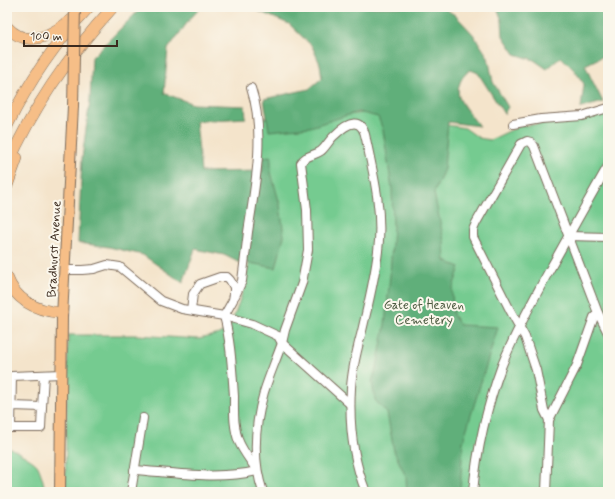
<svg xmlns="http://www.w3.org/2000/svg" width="615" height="499" font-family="Mynerve,sans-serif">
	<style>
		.green { fill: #75cb90; stroke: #587a57 }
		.forest { fill: #60af7a; stroke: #4e6c4c }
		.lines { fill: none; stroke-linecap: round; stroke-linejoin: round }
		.minor-casing { stroke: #7c6b5b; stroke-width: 10 }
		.major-casing { stroke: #7c6b5b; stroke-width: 12 }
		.highway-casing { stroke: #7c6b5b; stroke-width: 12 }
		.minor { stroke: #fff; stroke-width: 8 }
		.major { stroke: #f6be87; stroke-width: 10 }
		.highway { stroke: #f6be87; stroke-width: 11 }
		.major-bridge-casing { stroke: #7c6b5b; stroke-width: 12; stroke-linecap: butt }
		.major-bridge { stroke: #f6be87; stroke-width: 10 }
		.labels { text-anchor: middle; stroke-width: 4; stroke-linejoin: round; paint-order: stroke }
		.street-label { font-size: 13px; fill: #3b2a1e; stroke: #fbf7ec }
		.park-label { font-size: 13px; fill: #4c5a40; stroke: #fbf7ec }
	</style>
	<rect width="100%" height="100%" fill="#fbf7ec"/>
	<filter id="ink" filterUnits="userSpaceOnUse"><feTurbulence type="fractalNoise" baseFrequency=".025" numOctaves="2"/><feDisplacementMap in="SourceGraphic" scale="8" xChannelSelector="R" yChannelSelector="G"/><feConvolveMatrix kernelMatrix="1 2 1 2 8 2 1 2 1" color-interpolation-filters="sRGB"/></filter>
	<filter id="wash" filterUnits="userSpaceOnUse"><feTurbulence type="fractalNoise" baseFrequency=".012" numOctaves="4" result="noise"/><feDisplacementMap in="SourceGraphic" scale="16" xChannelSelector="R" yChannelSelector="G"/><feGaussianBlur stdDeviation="0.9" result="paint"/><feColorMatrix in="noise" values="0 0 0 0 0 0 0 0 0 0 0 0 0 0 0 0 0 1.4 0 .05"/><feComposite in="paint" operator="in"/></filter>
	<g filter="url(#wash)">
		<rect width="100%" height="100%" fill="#f4e4cb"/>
		<!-- green -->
		<g class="green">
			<polygon points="608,111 608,492 65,492 68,335 138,335 199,339 220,334 231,325 245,285 252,247 261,170 262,118 293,116 339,116 371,112 465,128 479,138 490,140 520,126 575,120"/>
			<path d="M7 447C13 449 33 460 37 465 40 469 45 486 45 492H7Z"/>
		</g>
		<!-- forest -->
		<g class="forest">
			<polygon points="142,7 201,7 190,19 168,49 164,93 193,104 245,106 246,118 196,121 201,172 263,171 264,157 271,156 271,172 280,205 284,236 276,268 255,264 238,262 224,255 195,249 183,283 143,255 109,247 78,243 82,158 90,100 92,57"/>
			<path d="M256 7H442L455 15 473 34 488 57 493 82 508 107 504 114 478 73 471 70C462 74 456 87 459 97 461 104 474 119 479 126L448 122 444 169 434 193 444 241 445 261 460 267 452 290 453 315 460 325 498 327 463 441 460 492H407L406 477 394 451 387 413 375 400 372 382 377 366 385 325 390 276 393 227 392 189 383 130 378 117 358 112 310 127 269 131 264 99 309 89 322 78 320 64 312 46 289 24 258 11Z"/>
			<polygon points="497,7 608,7 608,54 585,65 591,78 603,102 581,108 584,84 575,71 561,57 547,69 534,60 515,54 503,36 502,21"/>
		</g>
	</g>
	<g filter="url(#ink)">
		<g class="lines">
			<!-- minor casing -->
			<g class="minor-casing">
				<g id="minor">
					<polyline points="513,124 541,119 582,116 608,108"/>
					<polyline points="568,236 608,237"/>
					<polyline points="65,270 82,270 94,269 107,265 120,267 161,301 182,309 224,316 252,324 278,336 282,343"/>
					<path d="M235 296 242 281C244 265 246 248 248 232 255 186 266 133 251 88"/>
					<path d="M282 343 285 330 302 283 308 250 307 210 301 163C305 155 314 156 321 151 326 147 329 140 335 135 348 122 362 116 366 139 374 176 383 213 378 251 375 278 368 305 362 331 357 350 352 368 351 388 349 422 353 460 366 492"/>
					<polyline points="12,406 42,407 41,428 11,428 12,376 61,374"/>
					<polyline points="42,407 44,375"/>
					<polyline points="549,420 577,365 594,317 598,313"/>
					<path d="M134 470C175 473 217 480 257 471 251 461 244 453 239 442 233 427 234 411 234 396 232 369 231 342 224 316L233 300 234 294V287L230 280 227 277H220L200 284 193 294 191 310"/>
					<polyline points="131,492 143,418"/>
					<path d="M263 492C252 460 255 424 264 392 269 376 276 360 282 343L350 404"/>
					<path d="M473 492C477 448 487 406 502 365 514 335 529 308 544 280 565 242 586 204 608 166"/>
					<polyline points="546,492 549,420 544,410 536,370 525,337 510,310 473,237 473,230 476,223 521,144 527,141 531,142 534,146 598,313 608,333"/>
				</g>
			</g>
			<!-- major casing -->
			<g class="major-casing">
				<polyline id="major" points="60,492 62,317 73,106"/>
			</g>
			<!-- highway casing -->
			<g class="highway-casing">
				<g id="highway">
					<path d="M7 27C29 51 54 33 74 18"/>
					<path d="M7 126C28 83 56 42 89 7"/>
					<path d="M7 166C33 107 70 54 113 7"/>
					<polyline points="7,186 17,158"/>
					<path d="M7 277C16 302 38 311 62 313"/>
				</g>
			</g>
			<!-- minor -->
			<use href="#minor" class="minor"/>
			<!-- major -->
			<use href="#major" class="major"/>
			<!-- highway -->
			<use href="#highway" class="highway"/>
			<!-- major-bridge casing -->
			<g class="major-bridge-casing">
				<polyline id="major-bridge" points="73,106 75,7"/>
			</g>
			<!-- major-bridge -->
			<use href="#major-bridge" class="major-bridge"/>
		</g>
	</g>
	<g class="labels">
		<!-- street labels -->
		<g class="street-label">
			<text transform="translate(53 249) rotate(-87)" y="5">Bradhurst Avenue</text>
		</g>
		<!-- park labels -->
		<g class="park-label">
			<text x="424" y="309">Gate of Heaven<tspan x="424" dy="15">Cemetery</tspan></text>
		</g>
	</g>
	<!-- margin -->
	<rect width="615" height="499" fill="none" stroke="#fbf7ec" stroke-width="24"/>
	<!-- scale -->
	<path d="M24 40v6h93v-6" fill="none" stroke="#3b2a1e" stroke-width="2"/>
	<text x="30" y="40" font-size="12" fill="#3b2a1e" stroke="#fbf7ec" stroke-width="3" paint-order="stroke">100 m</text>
</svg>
